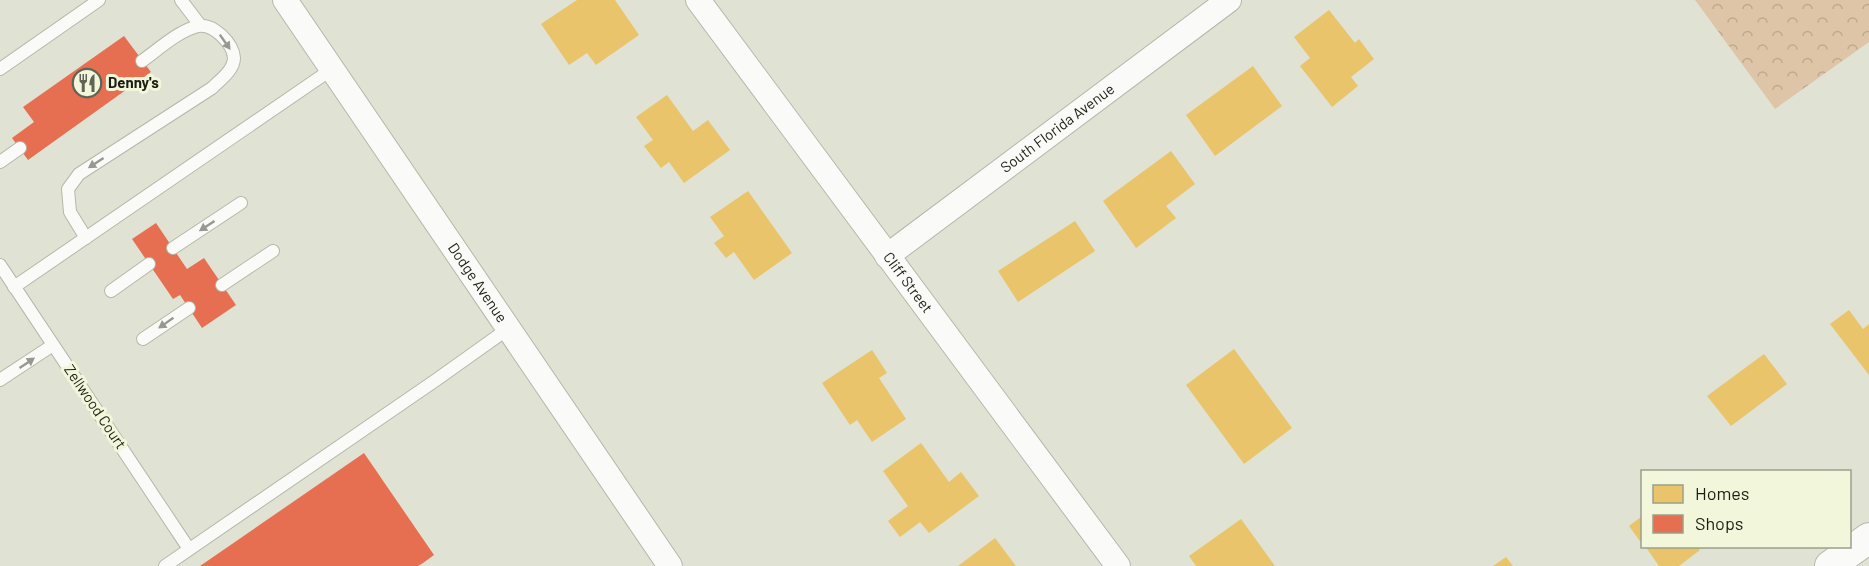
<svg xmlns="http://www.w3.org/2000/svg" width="1869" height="566" font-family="Barlow,sans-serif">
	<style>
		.forest { fill: url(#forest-crowns) }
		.homes { fill: #e9c46a }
		.shops { fill: #e76f51 }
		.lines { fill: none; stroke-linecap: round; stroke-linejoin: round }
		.service-casing { stroke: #b5b7aa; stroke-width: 14 }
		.minor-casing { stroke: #b5b7aa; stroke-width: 26 }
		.tertiary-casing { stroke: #b5b7aa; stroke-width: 32 }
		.service { stroke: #fafbf8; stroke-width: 12 }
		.minor { stroke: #fafbf8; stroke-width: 24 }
		.tertiary { stroke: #fafbf8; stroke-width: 30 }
		.oneway { fill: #969891 }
		.labels { text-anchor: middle; stroke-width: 6; stroke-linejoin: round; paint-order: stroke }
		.poi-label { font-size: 15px; font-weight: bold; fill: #1c1e14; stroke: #f2f6da; text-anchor: start }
		.street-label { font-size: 15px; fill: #1c1e14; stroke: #f2f6da }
	</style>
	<defs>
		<pattern id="forest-crowns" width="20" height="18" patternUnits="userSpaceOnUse" patternTransform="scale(1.5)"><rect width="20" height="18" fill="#dec5a8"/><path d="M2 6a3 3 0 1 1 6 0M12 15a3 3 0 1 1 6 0" fill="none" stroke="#bea990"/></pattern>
	</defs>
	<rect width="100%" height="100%" fill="#e0e3d3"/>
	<!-- forest -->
	<polygon class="forest" points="1695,0 1869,0 1869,42 1775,109"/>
	<!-- homes -->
	<g class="homes">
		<polygon points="577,0 615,0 639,35 596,65 587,53 569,65 541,24"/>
		<polygon points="1329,10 1355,43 1359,39 1374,59 1351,77 1358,86 1332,107 1300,66 1310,58 1294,37"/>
		<polygon points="1253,66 1282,106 1215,156 1186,115"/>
		<polygon points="667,95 693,131 708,120 730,150 684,183 669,162 661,168 644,146 653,140 636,117"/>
		<polygon points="1171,151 1195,184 1166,206 1176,218 1136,248 1103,201"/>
		<polygon points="748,191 792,253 754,280 734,252 726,258 714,243 724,236 710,217"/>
		<polygon points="1075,221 1095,251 1018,302 998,271"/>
		<polygon points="1849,310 1863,329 1869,324 1869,375 1830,324"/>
		<polygon points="1234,349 1292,428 1244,464 1186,385"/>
		<polygon points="872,350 887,373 879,378 906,419 872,442 857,420 850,425 822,383"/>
		<polygon points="1764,354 1787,384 1731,426 1707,396"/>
		<polygon points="921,443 949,482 961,472 979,496 929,533 920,522 900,537 888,521 908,506 883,471"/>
		<polygon points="1642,516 1642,544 1629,526"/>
		<polygon points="1241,519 1275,566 1196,566 1189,556"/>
		<polygon points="995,538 1016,566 958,566"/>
		<polygon points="1645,546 1697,546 1700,550 1679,566 1659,566"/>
		<polygon points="1506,557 1513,566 1493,566"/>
	</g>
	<!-- shops -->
	<g class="shops">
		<polygon points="124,36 151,72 28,160 12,138 34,122 23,107"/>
		<polygon points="156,223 187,269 204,258 236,305 202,328 180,295 173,299 132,239"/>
		<polygon points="364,453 434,555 423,563 418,566 200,566"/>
	</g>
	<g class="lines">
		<!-- service casing -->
		<g class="service-casing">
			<g id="service">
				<polyline points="181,0 200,25"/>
				<polyline points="0,69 99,0"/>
				<polyline points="0,162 20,148"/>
				<path d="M86 238 70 212 68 189 79 174 212 88C220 80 234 70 234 58 233 43 213 23 198 26 178 31 159 49 142 61"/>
				<polyline points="173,248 241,203"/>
				<polyline points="0,265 189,549"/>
				<polyline points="222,285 273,251"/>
				<polyline points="14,287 332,69"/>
				<polyline points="111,291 149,264"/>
				<polyline points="143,339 189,308"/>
				<polyline points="0,380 53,345"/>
				<polyline points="165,566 436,380 509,328"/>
			</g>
		</g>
		<!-- minor casing -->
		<g class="minor-casing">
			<g id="minor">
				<path id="s1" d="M285 0 670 566"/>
				<path id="s2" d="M698 0 1118 566"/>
				<path id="s3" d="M887 256 1229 0"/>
			</g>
		</g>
		<!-- tertiary casing -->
		<g class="tertiary-casing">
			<polyline id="tertiary" points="1830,566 1869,538"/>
		</g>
		<!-- service -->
		<use href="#service" class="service"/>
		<!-- minor -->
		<use href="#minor" class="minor"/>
		<!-- tertiary -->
		<use href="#tertiary" class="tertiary"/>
	</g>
	<!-- one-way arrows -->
	<defs><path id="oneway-solid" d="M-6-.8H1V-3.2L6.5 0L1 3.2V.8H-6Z" transform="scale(1.5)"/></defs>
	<g class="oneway">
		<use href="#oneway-solid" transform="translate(225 42) rotate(55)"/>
		<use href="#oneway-solid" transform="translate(96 163) rotate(147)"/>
		<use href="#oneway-solid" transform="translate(207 226) rotate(147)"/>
		<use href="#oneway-solid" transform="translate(166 323) rotate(145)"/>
		<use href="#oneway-solid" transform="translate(27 363) rotate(-34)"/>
	</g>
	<!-- icons -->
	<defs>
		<g id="restaurant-ring" transform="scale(1.5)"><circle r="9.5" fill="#f2f6da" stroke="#616357" stroke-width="1.5"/><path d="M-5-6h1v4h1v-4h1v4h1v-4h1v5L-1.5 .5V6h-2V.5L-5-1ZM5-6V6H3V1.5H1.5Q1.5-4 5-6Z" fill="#616357"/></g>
	</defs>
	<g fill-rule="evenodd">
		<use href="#restaurant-ring" x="87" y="83"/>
	</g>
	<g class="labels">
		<!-- poi labels -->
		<g class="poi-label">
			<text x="108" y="88">Denny's</text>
		</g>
		<!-- street labels -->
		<g class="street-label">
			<text dy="5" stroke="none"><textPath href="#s3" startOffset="213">South Florida Avenue</textPath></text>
			<text dy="5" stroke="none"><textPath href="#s1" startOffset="342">Dodge Avenue</textPath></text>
			<text dy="5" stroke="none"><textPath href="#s2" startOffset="352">Cliff Street</textPath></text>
			<text transform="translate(95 407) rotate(56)" y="5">Zellwood Court</text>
		</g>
	</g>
	<!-- legend -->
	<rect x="1641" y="470" width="210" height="78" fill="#f2f6da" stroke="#9ca08b" stroke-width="1.5"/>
	<rect x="1653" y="485" width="30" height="18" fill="#e9c46a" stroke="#9ca08b" stroke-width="1.5"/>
	<text x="1695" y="500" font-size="18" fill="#1c1e14">Homes</text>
	<rect x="1653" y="515" width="30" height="18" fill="#e76f51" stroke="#9ca08b" stroke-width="1.5"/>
	<text x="1695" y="530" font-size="18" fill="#1c1e14">Shops</text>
</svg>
